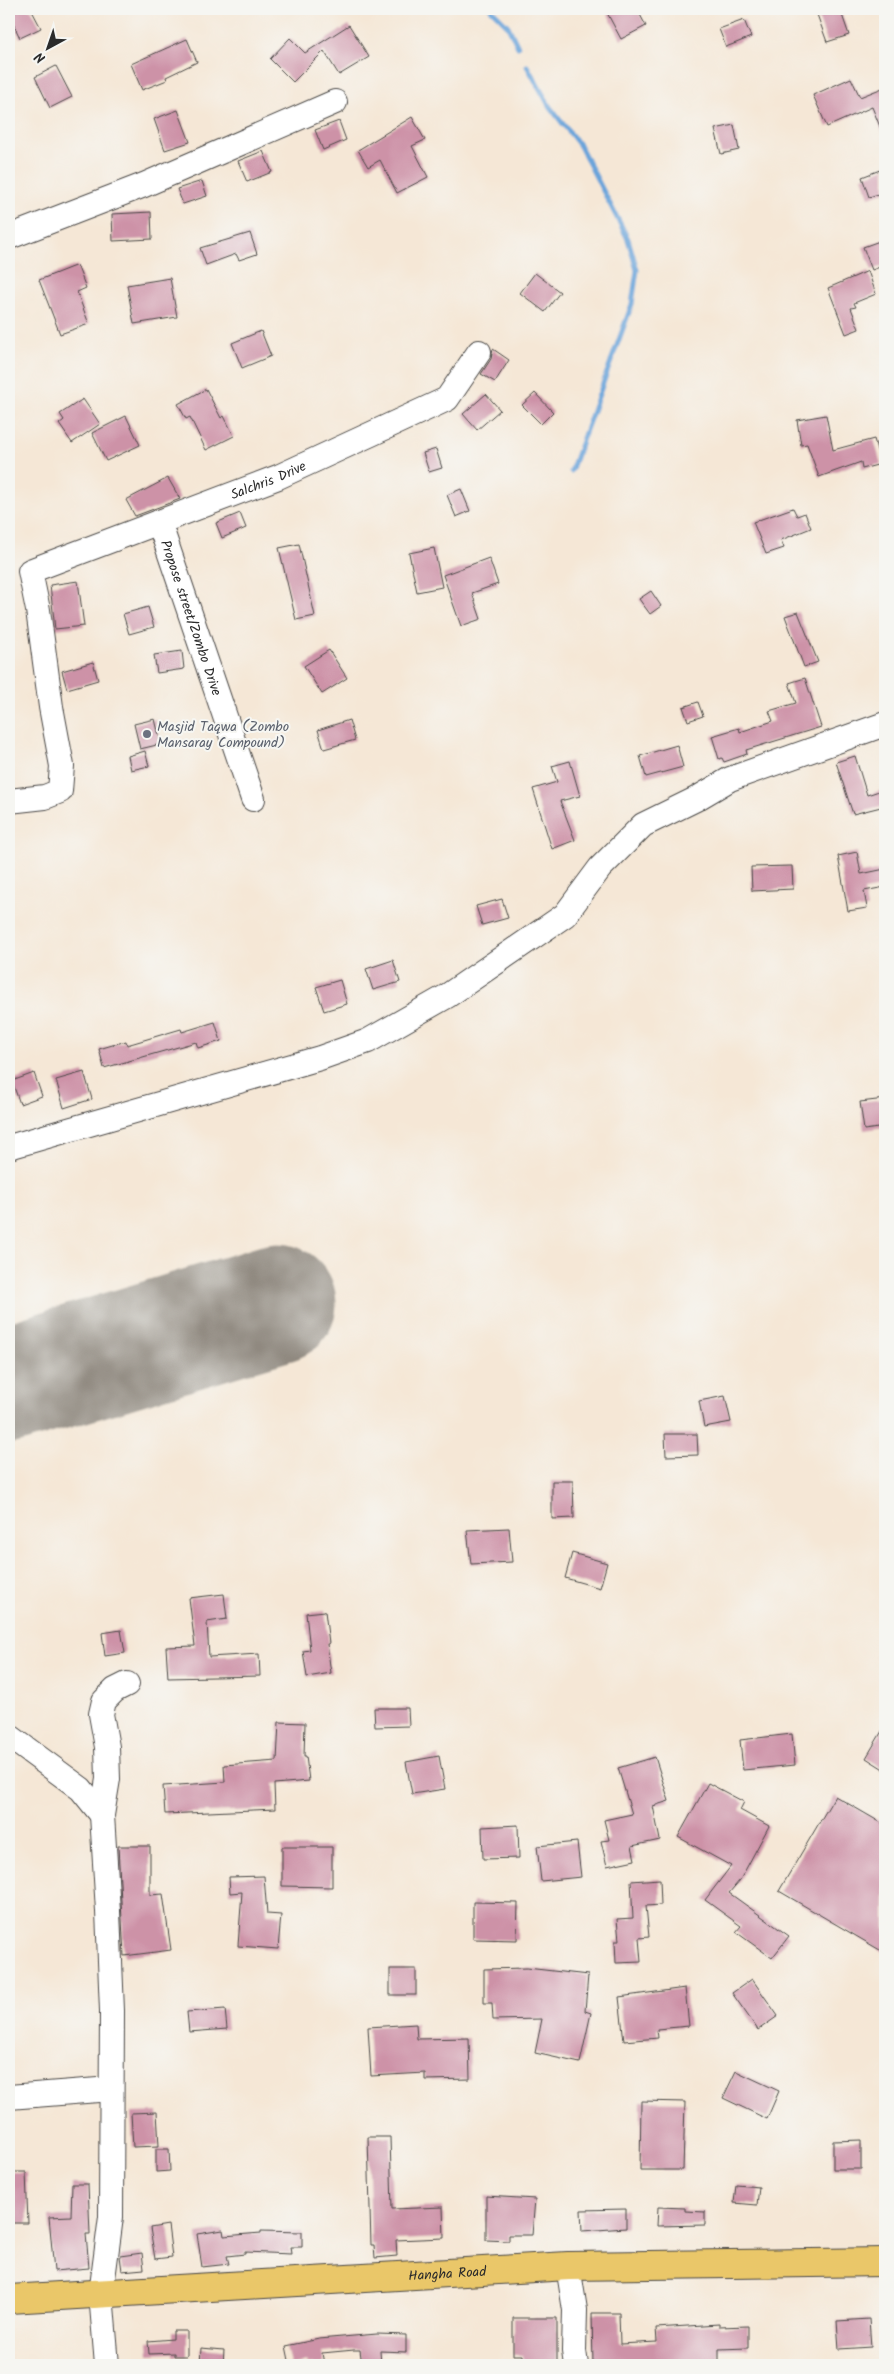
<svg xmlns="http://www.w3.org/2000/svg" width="894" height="2374" font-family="Kalam,sans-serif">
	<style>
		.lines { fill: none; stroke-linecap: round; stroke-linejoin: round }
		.stream { stroke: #6ba4da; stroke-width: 5 }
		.runway { stroke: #908980; stroke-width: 119 }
		.building { fill: #cd92a7 }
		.minor-casing { stroke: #494745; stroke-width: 26 }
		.highway-casing { stroke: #494745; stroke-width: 30 }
		.minor { stroke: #fff; stroke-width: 24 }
		.highway { stroke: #eac769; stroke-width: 28 }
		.worship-dot { fill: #6b7280; stroke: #f6f6f2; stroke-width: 2 }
		.labels { text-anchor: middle; stroke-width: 4; stroke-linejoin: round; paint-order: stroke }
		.street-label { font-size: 14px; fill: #2b2b2b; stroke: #f6f6f2 }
		.worship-label { font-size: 14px; fill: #5b616d; stroke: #f6f6f2; text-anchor: start }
	</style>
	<rect width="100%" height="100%" fill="#f6f6f2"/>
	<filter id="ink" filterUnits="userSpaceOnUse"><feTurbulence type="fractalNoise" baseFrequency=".02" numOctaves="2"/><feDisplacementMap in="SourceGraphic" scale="10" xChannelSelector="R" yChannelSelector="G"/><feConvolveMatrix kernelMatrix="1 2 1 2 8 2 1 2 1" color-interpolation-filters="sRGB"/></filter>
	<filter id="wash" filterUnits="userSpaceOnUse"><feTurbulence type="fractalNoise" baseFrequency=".0096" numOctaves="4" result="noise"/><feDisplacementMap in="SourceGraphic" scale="20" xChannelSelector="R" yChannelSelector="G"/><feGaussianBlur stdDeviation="1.12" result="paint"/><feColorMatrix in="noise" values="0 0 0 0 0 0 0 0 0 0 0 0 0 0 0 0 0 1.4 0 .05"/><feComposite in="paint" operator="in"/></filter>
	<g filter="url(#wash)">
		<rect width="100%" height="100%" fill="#f5e7d6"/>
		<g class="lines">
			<!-- stream -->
			<g class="stream">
				<polyline points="491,9 508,26 518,47"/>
				<polyline points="527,66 550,107 580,146 628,239 637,270 632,304 571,471"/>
			</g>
			<!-- runway -->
			<polyline class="runway" points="9,1384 277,1303"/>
		</g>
		<g id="blocks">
			<!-- building -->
			<g class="building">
				<polygon points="19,9 31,9 41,28 20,38 9,15"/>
				<polygon points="605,9 637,9 646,26 621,39"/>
				<polygon points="815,9 840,9 849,35 827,42"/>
				<polygon points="744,20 751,37 726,47 719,29"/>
				<polygon points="349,25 369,57 339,75 324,51 293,82 270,59 290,38 305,53"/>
				<polygon points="187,39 197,62 166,77 167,80 142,90 131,64"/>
				<polygon points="56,66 72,97 50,108 35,77"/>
				<polygon points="851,78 860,97 885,87 885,139 872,107 827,127 813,95"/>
				<polygon points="178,110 190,142 165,150 154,119"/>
				<polygon points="412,117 425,140 412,146 428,177 397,193 380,160 368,167 358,150"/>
				<polygon points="339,121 346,140 323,150 315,130"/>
				<polygon points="734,125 739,150 721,154 715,129"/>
				<polygon points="263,151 272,172 247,182 238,161"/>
				<polygon points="885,168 885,192 869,197 862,177"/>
				<polygon points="202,181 207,196 183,204 177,189"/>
				<polygon points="151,212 152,239 113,241 112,214"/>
				<polygon points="250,233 257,254 239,260 236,254 206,265 200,248"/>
				<polygon points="885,239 885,265 872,270 863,247"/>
				<polygon points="77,265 86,288 77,292 89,324 60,334 39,280"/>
				<polygon points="868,271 876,294 854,303 856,307 851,308 859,329 846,334 828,288"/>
				<polygon points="535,273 560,292 545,312 520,293"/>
				<polygon points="170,278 177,317 134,324 127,285"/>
				<polygon points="261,331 271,356 242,368 232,343"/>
				<polygon points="493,349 509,360 495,382 481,374 491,359"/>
				<polygon points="206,389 221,418 224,416 234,436 206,450 190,417 186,419 178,404"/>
				<polygon points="535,393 553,412 541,424 522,405"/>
				<polygon points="486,394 500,410 477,430 463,414"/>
				<polygon points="83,399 100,424 72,443 59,424 64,420 60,414"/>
				<polygon points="826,415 833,450 874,439 881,464 862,469 861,462 819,477 807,444 801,445 797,420"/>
				<polygon points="126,416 140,445 106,461 92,433"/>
				<polygon points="436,449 442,468 429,472 423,453"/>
				<polygon points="168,478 180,499 135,516 126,500"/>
				<polygon points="461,489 470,511 456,517 447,495"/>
				<polygon points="793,508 797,516 805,513 811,528 781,540 784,548 766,554 753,522"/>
				<polygon points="240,513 246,528 222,538 216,523"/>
				<polygon points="299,544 315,616 296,620 279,548"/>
				<polygon points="434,548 442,587 417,592 409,553"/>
				<polygon points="489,558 498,584 472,593 481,619 461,626 443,575"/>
				<polygon points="78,581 84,626 55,629 50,585"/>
				<polygon points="651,591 661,606 650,614 639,599"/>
				<polygon points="148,607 154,627 129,634 123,614"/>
				<polygon points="798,612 818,662 804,667 785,616"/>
				<polygon points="329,650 347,678 322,694 304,666"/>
				<polygon points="182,651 184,669 157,673 154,655"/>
				<polygon points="93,662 98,680 67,689 62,671"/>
				<polygon points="805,678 821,727 746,750 747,754 724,762 722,758 719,759 712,736 739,728 740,732 773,721 769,711 796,703 789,683"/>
				<polygon points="698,702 703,716 688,721 683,707"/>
				<polygon points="155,719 161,744 140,749 134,724"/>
				<polygon points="349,720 355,740 324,749 318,730"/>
				<polygon points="677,745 683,767 646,777 640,756"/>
				<polygon points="145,751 149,766 131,770 128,756"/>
				<polygon points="855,756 867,795 885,789 885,806 853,814 836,762"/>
				<polygon points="570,761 580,796 560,801 575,840 552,849 533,789 557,782 552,766"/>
				<polygon points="857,852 861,874 885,869 885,887 864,891 867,908 848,911 838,856"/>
				<polygon points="792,866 793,889 752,891 751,867"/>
				<polygon points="502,899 508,918 482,925 476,906"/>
				<polygon points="393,960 400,982 373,990 366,969"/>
				<polygon points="340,980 347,1004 324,1011 316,987"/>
				<polygon points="215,1022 221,1041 198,1048 196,1042 104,1068 99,1049 126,1041 127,1045 181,1029 182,1032"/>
				<polygon points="84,1072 92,1099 64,1108 56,1080"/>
				<polygon points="34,1073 42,1096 20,1104 12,1081"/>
				<polygon points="885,1099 885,1127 864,1130 860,1102"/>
				<polygon points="725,1396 731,1422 704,1427 699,1401"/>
				<polygon points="665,1434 697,1434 698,1455 666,1456"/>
				<polygon points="552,1481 573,1481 574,1518 552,1519"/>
				<polygon points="509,1528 512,1562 471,1564 467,1530"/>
				<polygon points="572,1553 607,1563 600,1588 565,1578"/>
				<polygon points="224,1594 227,1619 207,1622 209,1657 259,1654 260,1676 168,1678 166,1647 195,1646 189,1598"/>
				<polygon points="325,1611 329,1644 327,1644 331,1673 307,1677 303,1651 310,1650 306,1613"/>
				<polygon points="121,1630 125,1653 105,1656 102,1633"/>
				<polygon points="374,1708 408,1708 409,1726 375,1727"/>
				<polygon points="279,1722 305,1723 304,1756 306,1756 309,1781 274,1784 275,1809 165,1814 163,1786 225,1782 224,1765 277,1761"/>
				<polygon points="885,1726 885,1770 866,1758"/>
				<polygon points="792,1734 795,1765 743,1770 740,1740"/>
				<polygon points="439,1756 445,1789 412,1794 406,1762"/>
				<polygon points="655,1757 669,1801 653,1806 660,1840 632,1846 635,1860 607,1866 601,1841 609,1840 604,1820 632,1814 618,1768"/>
				<polygon points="708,1783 744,1802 740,1810 769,1826 740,1880 729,1893 789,1936 772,1958 736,1932 741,1926 705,1900 731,1866 678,1837"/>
				<polygon points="835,1796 885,1825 885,1953 779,1891"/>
				<polygon points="518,1825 519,1858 483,1859 482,1827"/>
				<polygon points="577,1842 581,1877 541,1881 537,1846"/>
				<polygon points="118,1846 150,1846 150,1895 163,1894 171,1950 124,1956"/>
				<polygon points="282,1847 332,1847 332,1887 282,1886"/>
				<polygon points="264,1876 267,1914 281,1915 278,1949 238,1946 242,1892 230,1893 229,1877"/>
				<polygon points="660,1879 661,1905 646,1906 649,1937 639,1938 641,1962 616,1963 615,1941 619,1941 617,1919 633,1918 631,1881"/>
				<polygon points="473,1902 518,1903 517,1940 473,1939"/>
				<polygon points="527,1968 588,1975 585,2011 591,2013 580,2063 535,2053 542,2019 493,2020 492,2003 484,2003 484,1969"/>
				<rect x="390" y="1969" width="26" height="26"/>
				<polygon points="752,1979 778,2016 758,2030 732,1993"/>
				<polygon points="685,1988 689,2026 657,2029 658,2038 624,2041 619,1997"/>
				<polygon points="225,2009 227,2029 189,2032 187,2012"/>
				<polygon points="416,2024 417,2039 469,2038 470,2079 425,2080 425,2073 371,2076 368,2027"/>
				<polygon points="736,2071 779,2091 767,2119 723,2098"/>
				<polygon points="641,2101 685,2102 683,2170 640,2170"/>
				<polygon points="157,2112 159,2146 133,2147 131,2113"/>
				<polygon points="368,2137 390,2137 392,2209 443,2207 444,2238 396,2240 397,2256 375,2258 374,2245 371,2245"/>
				<polygon points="861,2140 861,2169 833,2169 833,2141"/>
				<polygon points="156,2149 169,2149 170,2171 156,2172"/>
				<polygon points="9,2172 26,2172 28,2223 9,2223"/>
				<polygon points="72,2184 88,2184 90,2234 86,2234 89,2268 54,2271 49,2217 71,2216"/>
				<polygon points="736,2185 759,2187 757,2205 734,2203"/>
				<polygon points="486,2196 535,2199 532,2235 509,2235 509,2241 486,2240"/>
				<polygon points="658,2207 685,2208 685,2211 705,2212 705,2225 657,2226"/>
				<polygon points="626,2209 626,2228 582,2231 581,2210"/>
				<polygon points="168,2225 172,2257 155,2259 150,2228"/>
				<polygon points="223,2230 224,2236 261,2233 261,2231 302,2232 302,2247 290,2247 291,2254 245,2252 245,2254 227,2256 229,2264 202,2267 197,2234"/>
				<polygon points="142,2253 144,2269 122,2271 120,2256"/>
				<polygon points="592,2313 619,2313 620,2344 657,2342 656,2328 719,2324 719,2327 748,2326 748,2348 719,2349 719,2365 593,2365"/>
				<polygon points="513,2318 557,2318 557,2365 523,2365 523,2355 513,2355"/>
				<polygon points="869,2319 871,2347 839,2349 837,2321"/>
				<polygon points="173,2331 187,2331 187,2356 174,2356 174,2353 149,2354 148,2341 173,2339"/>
				<polygon points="377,2334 406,2335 406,2352 380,2351 381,2365 362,2365 360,2350 354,2350 322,2353 324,2364 307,2365 307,2362 290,2365 286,2346 319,2339"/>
				<polygon points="201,2348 224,2350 223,2365 200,2365"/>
			</g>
		</g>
	</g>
	<g filter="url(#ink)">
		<use href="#blocks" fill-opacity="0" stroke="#494745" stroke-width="1"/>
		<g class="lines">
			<!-- minor casing -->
			<g class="minor-casing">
				<g id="minor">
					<polyline points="9,237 144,185 335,102"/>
					<path id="s1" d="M159 522 253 799"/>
					<path id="s2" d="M9 801 45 797 60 791 62 766 51 707 38 610 30 571 278 477 447 399 479 352"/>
					<polyline points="9,1147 320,1058 368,1041 447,996 565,915 600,868 643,825 696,799 730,779 885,724"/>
					<polyline points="9,1736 81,1789 102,1815"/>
					<polyline points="9,2097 111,2089"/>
					<polyline points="568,2266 575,2310 574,2351 576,2365"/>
					<polyline points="107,2365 101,2294 111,2217 112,2011 108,1911 102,1815 108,1779 107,1747 101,1714 104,1701 115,1690 127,1684"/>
				</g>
			</g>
			<!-- highway casing -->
			<g class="highway-casing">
				<g id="highway">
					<path id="s3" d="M9 2299 568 2266 885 2262"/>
				</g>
			</g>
			<!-- minor -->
			<use href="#minor" class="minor"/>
			<!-- highway -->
			<use href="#highway" class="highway"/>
		</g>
	</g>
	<!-- markers -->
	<circle class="worship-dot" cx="147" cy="734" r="5"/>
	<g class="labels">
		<!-- street labels -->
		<g class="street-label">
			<text dy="5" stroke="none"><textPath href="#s2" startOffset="530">Salchris Drive</textPath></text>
			<text dy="5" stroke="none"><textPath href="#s1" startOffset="101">Propose street/Zombo Drive</textPath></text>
			<text dy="5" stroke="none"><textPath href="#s3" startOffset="439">Hangha Road</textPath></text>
		</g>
		<!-- worship labels -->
		<g class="worship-label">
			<text x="157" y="731">Masjid Taqwa (Zombo<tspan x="157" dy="16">Mansaray Compound)</tspan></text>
		</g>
	</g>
	<!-- margin -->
	<rect width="894" height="2374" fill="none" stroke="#f6f6f2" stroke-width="30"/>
	<!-- north arrow -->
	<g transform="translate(48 48) rotate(220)" stroke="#f6f6f2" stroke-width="4" paint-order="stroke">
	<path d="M0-4L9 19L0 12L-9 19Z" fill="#2b2b2b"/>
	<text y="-8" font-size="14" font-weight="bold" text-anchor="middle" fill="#2b2b2b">N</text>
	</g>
</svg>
